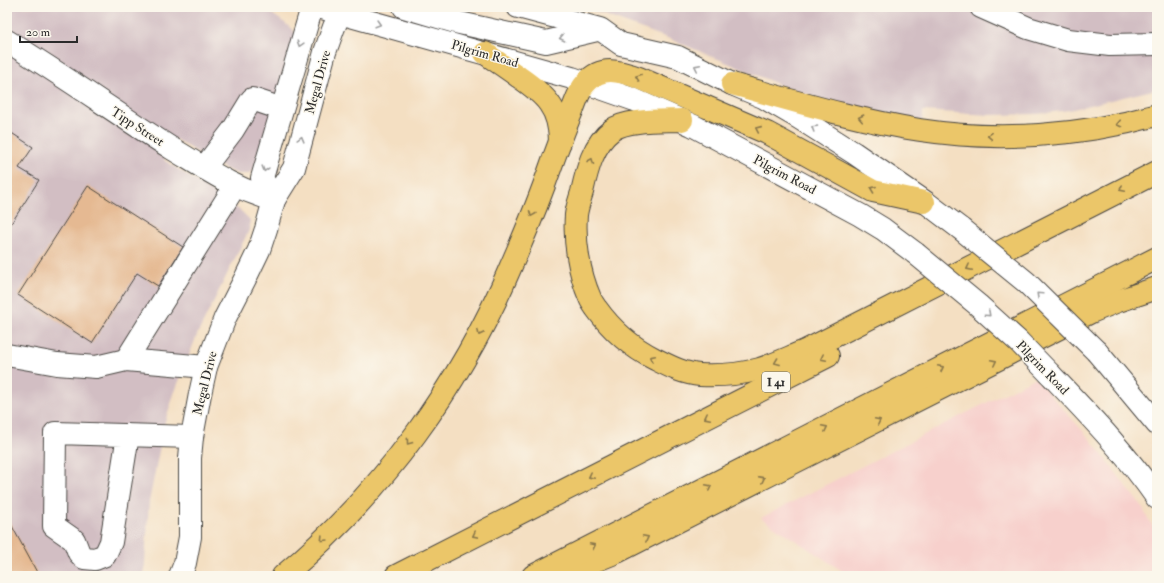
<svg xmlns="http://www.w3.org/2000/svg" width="1164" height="583" font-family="'IM FELL Double Pica',serif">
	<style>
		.built { fill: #f7d0cc }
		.industrial { fill: #d2bec3 }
		.building { fill: #e5b992 }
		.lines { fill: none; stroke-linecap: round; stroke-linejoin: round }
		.minor-casing { stroke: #494642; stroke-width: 24 }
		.highway-casing { stroke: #494642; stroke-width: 24 }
		.minor { stroke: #fff; stroke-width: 22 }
		.highway { stroke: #ebc669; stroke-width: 22 }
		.minor-bridge-casing { stroke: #494642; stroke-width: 24; stroke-linecap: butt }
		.minor-bridge { stroke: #fff; stroke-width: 22 }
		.oneway { stroke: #a0a0a0 }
		.oneway2 { stroke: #8b784a }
		.labels { text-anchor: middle; stroke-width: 3; stroke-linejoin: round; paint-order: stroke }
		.shield { fill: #fbf7ec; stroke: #696865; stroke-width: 1 }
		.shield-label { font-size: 12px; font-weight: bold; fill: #2b2b2b }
		.street-label { font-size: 13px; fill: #2b2b2b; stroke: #fbf7ec }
	</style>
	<rect width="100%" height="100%" fill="#fbf7ec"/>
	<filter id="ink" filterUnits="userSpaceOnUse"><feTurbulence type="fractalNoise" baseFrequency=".025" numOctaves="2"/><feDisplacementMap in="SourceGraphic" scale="8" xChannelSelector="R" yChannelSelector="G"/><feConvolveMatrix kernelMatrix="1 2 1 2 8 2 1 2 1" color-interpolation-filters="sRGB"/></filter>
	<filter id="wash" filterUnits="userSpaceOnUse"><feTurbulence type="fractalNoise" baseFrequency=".012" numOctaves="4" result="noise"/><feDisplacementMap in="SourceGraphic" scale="16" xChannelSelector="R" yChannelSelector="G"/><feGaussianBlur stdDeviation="0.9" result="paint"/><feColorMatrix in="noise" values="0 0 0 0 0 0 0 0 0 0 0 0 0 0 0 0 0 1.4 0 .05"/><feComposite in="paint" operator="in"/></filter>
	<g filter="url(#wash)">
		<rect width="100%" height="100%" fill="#f4dfc2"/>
		<!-- built -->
		<polygon class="built" points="1035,378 1090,439 1142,507 1157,535 1157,576 850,576 761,518"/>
		<!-- industrial -->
		<g class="industrial">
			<polygon points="7,7 244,7 272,14 285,23 298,35 259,166 248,174 238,174 226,169 175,139 164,160 241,211 250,220 249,230 197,335 174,394 165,421 149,502 144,576 7,576"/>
			<polygon points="582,7 1157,7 1157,89 1069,110 1038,114 990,115 923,111 922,125 826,101 785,87 670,39"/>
		</g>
		<g id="blocks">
			<!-- building -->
			<g class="building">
				<polygon points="7,130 33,147 19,168 39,180 7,230"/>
				<polygon points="88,186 183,247 158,286 137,273 92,343 18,295"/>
				<polygon points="7,517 39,576 7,576"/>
			</g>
		</g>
	</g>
	<g filter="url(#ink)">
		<use href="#blocks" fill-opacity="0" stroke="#494642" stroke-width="1"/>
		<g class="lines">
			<!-- minor casing -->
			<g class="minor-casing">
				<g id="minor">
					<polyline points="318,7 572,78 635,100 692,125 860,215 883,229 915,253"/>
					<polyline points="404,7 455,22 546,42 597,30"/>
					<polyline points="518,7 600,29 621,44 678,57 732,84 763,97 799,118 854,153 928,204 961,229"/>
					<polyline points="981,7 1028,28 1068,40 1110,45 1157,44"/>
					<path d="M7 41C63 75 116 113 171 148 206 169 234 189 274 200"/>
					<polyline points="204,168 233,130 252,99 282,109"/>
					<polyline points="274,200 262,178 312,7"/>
					<polyline points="1097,352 1157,424"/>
					<polyline points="7,355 57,364 96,367 126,360 206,367"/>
					<polyline points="126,360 235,186"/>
					<path d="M1050 374C1088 414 1126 453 1157 498"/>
					<polyline points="128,435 111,542 105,555 95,559 84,558 79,553 74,540 54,526 55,433 192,437"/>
					<polyline points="180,576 185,563 190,537 190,458 192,437 200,394 206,367 225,318 246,277 259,250 266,229 274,200 294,168 325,52 334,27 343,7"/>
				</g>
			</g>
			<!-- highway casing -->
			<g class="highway-casing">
				<g id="highway">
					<path d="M485 53C496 61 508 69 519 77 545 95 560 108 560 142"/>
					<path d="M732 84C794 101 856 120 920 130 998 142 1081 136 1157 115"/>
					<path d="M682 120C663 121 627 119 612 130 593 144 587 170 582 192 580 199 577 207 576 215 574 242 579 273 590 298 591 301 594 305 596 308 611 329 631 347 655 359 669 366 684 374 700 375 719 376 741 374 760 369 775 364 790 357 805 351L1157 172"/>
					<polyline points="575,569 617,552 1091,312 1118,301 1157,288"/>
					<path d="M283 576C382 493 461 385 511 266 526 232 540 198 552 163 559 144 566 125 574 106 577 98 580 89 586 83 601 65 620 71 639 78L767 133 873 191 924 202"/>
					<polyline points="396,576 828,356"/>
					<polyline points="533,576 1157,258"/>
				</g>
			</g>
			<!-- minor -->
			<use href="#minor" class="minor"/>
			<!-- highway -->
			<use href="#highway" class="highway"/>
			<!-- minor-bridge casing -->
			<g class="minor-bridge-casing">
				<g id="minor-bridge">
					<polyline points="961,229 1026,282 1097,352"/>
					<polyline points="915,253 978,305 1019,342 1050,374"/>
				</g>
			</g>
			<!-- minor-bridge -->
			<use href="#minor-bridge" class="minor-bridge"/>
		</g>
		<!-- one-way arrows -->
		<defs><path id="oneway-chevron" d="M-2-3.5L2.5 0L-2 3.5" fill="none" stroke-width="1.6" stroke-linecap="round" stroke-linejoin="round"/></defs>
		<g class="oneway">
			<use href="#oneway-chevron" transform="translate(378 24) rotate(16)"/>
			<use href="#oneway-chevron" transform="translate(562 38) rotate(167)"/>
			<use href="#oneway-chevron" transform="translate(300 44) rotate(107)"/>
			<use href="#oneway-chevron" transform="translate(697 67) rotate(-154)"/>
			<use href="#oneway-chevron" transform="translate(814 128) rotate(-148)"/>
			<use href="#oneway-chevron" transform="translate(301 139) rotate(-75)"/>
			<use href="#oneway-chevron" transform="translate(265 169) rotate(106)"/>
			<use href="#oneway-chevron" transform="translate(1039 295) rotate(-137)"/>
			<use href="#oneway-chevron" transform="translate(988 314) rotate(42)"/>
		</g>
		<g class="oneway2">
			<use href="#oneway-chevron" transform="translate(638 77) rotate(-160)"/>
			<use href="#oneway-chevron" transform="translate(861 118) rotate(-168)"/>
			<use href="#oneway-chevron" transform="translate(1119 124) rotate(168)"/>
			<use href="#oneway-chevron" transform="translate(758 129) rotate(-156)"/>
			<use href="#oneway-chevron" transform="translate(990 136) rotate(-178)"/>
			<use href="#oneway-chevron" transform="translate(591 161) rotate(-68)"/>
			<use href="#oneway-chevron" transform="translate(873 189) rotate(-159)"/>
			<use href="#oneway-chevron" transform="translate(1122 189) rotate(153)"/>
			<use href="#oneway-chevron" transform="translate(532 214) rotate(112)"/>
			<use href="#oneway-chevron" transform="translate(969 268) rotate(153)"/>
			<use href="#oneway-chevron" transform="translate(480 333) rotate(117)"/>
			<use href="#oneway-chevron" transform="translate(652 358) rotate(-154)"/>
			<use href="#oneway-chevron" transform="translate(823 358) rotate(153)"/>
			<use href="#oneway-chevron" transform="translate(777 362) rotate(159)"/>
			<use href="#oneway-chevron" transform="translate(994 362) rotate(-27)"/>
			<use href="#oneway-chevron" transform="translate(941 368) rotate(-27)"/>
			<use href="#oneway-chevron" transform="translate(707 417) rotate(153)"/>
			<use href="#oneway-chevron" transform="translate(878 421) rotate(-27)"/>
			<use href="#oneway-chevron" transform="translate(825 428) rotate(-27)"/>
			<use href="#oneway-chevron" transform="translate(409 442) rotate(126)"/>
			<use href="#oneway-chevron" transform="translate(591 476) rotate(153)"/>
			<use href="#oneway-chevron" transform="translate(762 479) rotate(-27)"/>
			<use href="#oneway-chevron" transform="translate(709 487) rotate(-27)"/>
			<use href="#oneway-chevron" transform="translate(475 535) rotate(153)"/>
			<use href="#oneway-chevron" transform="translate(646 538) rotate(-27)"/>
			<use href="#oneway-chevron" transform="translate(323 539) rotate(134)"/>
			<use href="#oneway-chevron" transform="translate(593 546) rotate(-27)"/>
		</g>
	</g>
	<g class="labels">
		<!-- shield labels -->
		<rect class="shield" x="762" y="372" width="28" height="20" rx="3"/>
		<g class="shield-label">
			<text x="776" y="386">I 41</text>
		</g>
		<!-- street labels -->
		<g class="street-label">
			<text transform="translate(485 53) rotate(16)" y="5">Pilgrim Road</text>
			<text transform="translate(317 82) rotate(-75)" y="5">Megal Drive</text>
			<text transform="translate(138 126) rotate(33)" y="5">Tipp Street</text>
			<text transform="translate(785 174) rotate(28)" y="5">Pilgrim Road</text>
			<text transform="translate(1043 367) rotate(46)" y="5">Pilgrim Road</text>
			<text transform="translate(204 383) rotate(-76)" y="5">Megal Drive</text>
		</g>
	</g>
	<!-- margin -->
	<rect width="1164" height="583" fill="none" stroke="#fbf7ec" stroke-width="24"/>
	<!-- scale -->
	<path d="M20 36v6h57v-6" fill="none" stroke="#2b2b2b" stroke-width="2"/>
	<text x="26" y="36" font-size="12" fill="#2b2b2b" stroke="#fbf7ec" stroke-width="3" paint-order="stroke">20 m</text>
</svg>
